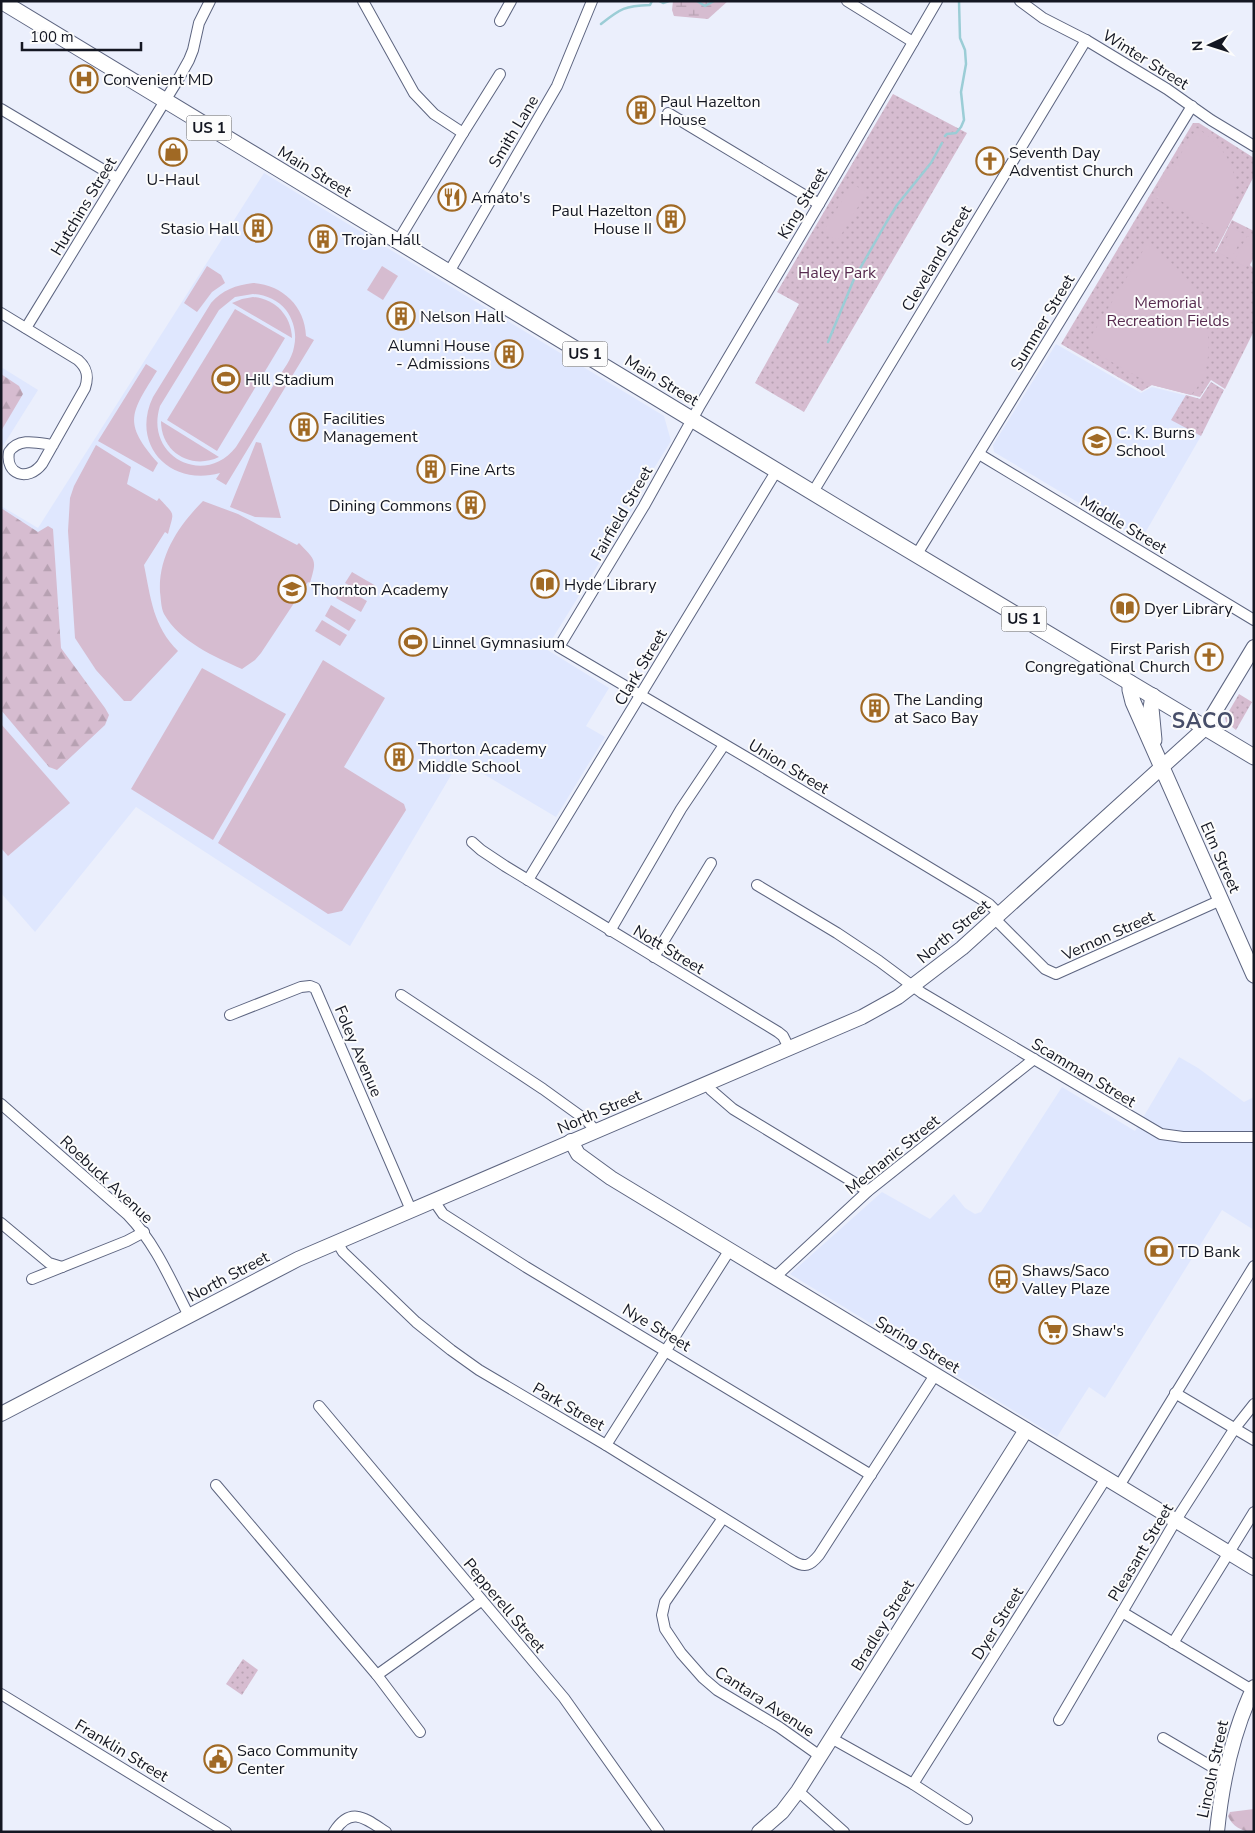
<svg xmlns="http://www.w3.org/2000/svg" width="1255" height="1833" font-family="'Nunito Sans',sans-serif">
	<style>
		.built { fill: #dfe7fe }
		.grass { fill: url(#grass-dots) }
		.forest { fill: url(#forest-firs) }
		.wetland { fill: url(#wetland-marsh) }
		.garden { fill: #d6bcd0; fill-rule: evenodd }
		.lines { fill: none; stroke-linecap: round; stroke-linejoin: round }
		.stream { stroke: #9bcdd6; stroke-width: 2.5 }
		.street-casing { stroke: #5d6580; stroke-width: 12 }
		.secondary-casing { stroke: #5d6580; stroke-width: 16 }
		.primary-casing { stroke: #5d6580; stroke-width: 17 }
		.street { stroke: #fff; stroke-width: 10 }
		.secondary { stroke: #fff; stroke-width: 14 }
		.primary { stroke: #fff; stroke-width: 15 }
		.labels { text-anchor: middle; stroke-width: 4; stroke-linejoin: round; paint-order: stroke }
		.shield { fill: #fcfcfc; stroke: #5a5c63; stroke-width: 1 }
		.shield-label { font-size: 15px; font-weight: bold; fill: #141722 }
		.street-label { font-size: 16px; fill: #141722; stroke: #fcfcfc }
		.poi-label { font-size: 16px; fill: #141722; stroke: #fcfcfc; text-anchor: start }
		.park-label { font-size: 16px; fill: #572b4f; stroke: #fcfcfc }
		.district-label { font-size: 21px; font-weight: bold; letter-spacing: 1px; fill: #474e69; stroke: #fcfcfc }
	</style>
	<defs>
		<pattern id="grass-dots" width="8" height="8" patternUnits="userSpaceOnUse" patternTransform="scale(1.25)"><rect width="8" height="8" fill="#d6bcd0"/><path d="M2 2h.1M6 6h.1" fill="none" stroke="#b7a1b2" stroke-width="1.8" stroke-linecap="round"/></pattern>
		<pattern id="forest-firs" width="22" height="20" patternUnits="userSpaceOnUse" patternTransform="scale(1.25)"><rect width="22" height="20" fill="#d6bcd0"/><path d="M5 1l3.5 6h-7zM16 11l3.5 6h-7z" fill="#b7a1b2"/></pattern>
		<pattern id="wetland-marsh" width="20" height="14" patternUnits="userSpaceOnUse" patternTransform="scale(1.25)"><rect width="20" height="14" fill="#d6bcd0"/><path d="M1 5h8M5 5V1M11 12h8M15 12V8" fill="none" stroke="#b7a1b2"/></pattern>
	</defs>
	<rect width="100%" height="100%" fill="#ebeffc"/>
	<!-- built -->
	<g class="built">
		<polygon points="264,173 664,416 671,441 638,494 640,497 546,649 609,688 586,726 605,737 556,817 460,760 350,946 136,807 35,932 1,893 1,506 38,528"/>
		<polygon points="1056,344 1141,393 1152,387 1200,399 1211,382 1224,390 1201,436 1141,540 994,452 993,445"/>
		<polygon points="1,367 38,390 1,449"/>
		<polygon points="1179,1057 1198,1068 1244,1102 1254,1097 1254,1230 1222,1210 1105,1398 1089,1387 1057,1437 790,1274 882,1192 930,1219 954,1194 965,1208 975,1214 981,1212 1062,1087 1135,1131"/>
	</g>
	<!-- grass -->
	<g class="grass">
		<polygon points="893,94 967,133 804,412 755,383 799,304 777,292"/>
		<polygon points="1193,123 1199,123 1254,158 1254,176 1215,252 1216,252 1232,220 1254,231 1254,257 1250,265 1254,269 1254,331 1225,389 1211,380 1200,397 1152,385 1142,391 1061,344"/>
		<polygon points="1211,382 1224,390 1201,436 1171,420 1186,395 1200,399"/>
		<polygon points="1239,694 1252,702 1236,730 1226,722 1225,718"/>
		<polygon points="243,1659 258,1670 242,1695 226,1684"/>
	</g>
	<!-- forest -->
	<g class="forest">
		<polygon points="1,374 19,386 23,394 1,431"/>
		<polygon points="1,508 38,532 48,526 53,529 61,648 105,708 109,715 105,725 57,770 49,767 1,710"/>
		<path d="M1254 1809V1832C1242 1832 1232 1826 1228 1816L1230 1812Z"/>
	</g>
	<!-- wetland -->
	<polygon class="wetland" points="673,1 728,1 708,19 674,16 672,10"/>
	<!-- garden -->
	<g class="garden">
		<path d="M1197 128C1240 156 1245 192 1223 236L1182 211 1178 212 1155 197 1154 193 1169 170 1171 169Z"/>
		<polygon points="852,184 867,192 838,240 823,232"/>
		<polygon points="1232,228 1244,234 1231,259 1219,253"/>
		<polygon points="1247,236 1254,239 1254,251 1246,267 1234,261"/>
		<path d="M1147 244C1161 254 1176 265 1187 279 1209 308 1220 367 1191 395L1152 385 1089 349 1088 342 1090 338Z"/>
		<polygon points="207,266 221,275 225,283 212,292 197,312 184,303"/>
		<polygon points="382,266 398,276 383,300 367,290"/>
		<path d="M253 283C282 285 305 306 306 336L314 340 226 485 216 479 220 473C170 487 130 445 153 397L211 303C222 290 236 285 253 283ZM253 294C266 295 278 300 286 310 294 321 297 334 294 347 292 359 283 370 276 381 263 403 250 425 236 447 204 488 144 456 160 406L219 310 235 297Z"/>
		<path d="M253 297C275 299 291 315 292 338L232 303 242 299Z"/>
		<polygon points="235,309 285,338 217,451 167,420"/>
		<path d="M146 364 157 371C131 413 122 422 158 463L153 472 98 441Z"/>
		<path d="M161 421 219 457C192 470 161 453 161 421Z"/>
		<polygon points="256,442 261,443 281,518 255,517 230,507"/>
		<path d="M96 445 131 467 127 484 157 501 159 498C176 517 174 510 168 534L165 532 144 565C151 599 153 626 178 651L131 701H124L96 670 75 638 68 531 70 498 74 486Z"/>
		<path d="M203 501 238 514 297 545 299 543C316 561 317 559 310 583L308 582 261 653 255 660 242 669C215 657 180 642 164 614 161 608 161 599 160 592 158 556 179 525 203 501Z"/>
		<polygon points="352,572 376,586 370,597 345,583"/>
		<polygon points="343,587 367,601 361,612 336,598"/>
		<polygon points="331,605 356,620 349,631 325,616"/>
		<polygon points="322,620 347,635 340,646 315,631"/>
		<polygon points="323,660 385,698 344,767 404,804 406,810 342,911 328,914 218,843"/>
		<polygon points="202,668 286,714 213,840 131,789"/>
		<polygon points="1,724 70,803 8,856 1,848"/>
	</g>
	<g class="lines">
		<!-- stream -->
		<g class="stream">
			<polyline points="659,1 663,3 669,1"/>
			<polyline points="697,1 705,6 714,1"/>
			<path d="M601 24C621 8 625 6 650 5L652 1"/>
			<polyline points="945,136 947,134 956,133 961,127 964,120 961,92 966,64 965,50 960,38 959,1"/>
			<polyline points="828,342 854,279 886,223 897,205 931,163 942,143"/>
		</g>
		<!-- street casing -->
		<g class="street-casing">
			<g id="street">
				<polyline points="363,1 414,93 434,114 463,133"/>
				<polyline points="847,1 913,42"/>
				<polyline points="937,1 819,204 699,407 644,506 559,647 756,763 973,894 989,904 1000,915"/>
				<polyline points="1020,1 1043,18 1086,40 1167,89 1211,120 1254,146"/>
				<polyline points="500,21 511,1"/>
				<polyline points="1,109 117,178"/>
				<polyline points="668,113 819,204"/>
				<polyline points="398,241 463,133 500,74"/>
				<polyline points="449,272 557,86 592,1"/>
				<path d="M1 313 78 360C87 368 89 376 85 388L42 464C28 482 5 475 9 452 19 437 38 443 53 445"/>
				<polyline points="26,328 179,78 189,60 193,50 199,23 210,1"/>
				<polyline points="979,454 1254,620"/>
				<polyline points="813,492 1086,40"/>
				<polyline points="917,554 1192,106"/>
				<polyline points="472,842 481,850 505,866 778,1032 783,1036 789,1048"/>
				<polyline points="528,880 777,470"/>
				<polyline points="757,885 837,933 879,961 922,993 1161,1134 1183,1137 1254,1137"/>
				<polyline points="995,919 1045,969 1056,974 1221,900"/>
				<polyline points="610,931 681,809 724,745"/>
				<polyline points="654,957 711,863"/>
				<polyline points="401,995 543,1089 586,1120 596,1131"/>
				<polyline points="230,1015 301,987 310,986 315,988 411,1210"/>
				<polyline points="707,1084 711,1090 733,1109 868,1191"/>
				<path d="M1 1104 128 1215C156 1244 171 1281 189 1316"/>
				<polyline points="434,1201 443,1214 526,1267 871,1475"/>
				<polyline points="1,1223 49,1263 62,1267"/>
				<path d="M337 1242 343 1252 416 1322 451 1350 479 1370 606 1445 793 1561C805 1568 810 1566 819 1555L935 1375"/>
				<polyline points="774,1278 868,1191 1034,1059"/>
				<polyline points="32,1279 127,1241 144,1232"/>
				<polyline points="1175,1393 1254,1440"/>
				<polyline points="319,1406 564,1698 659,1832"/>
				<polyline points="606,1445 729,1251"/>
				<polyline points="216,1485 377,1675 420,1732"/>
				<polyline points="1119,1486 1254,1266"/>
				<polyline points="723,1518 665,1602 662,1615 665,1629 681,1653 703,1678 717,1690 779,1727 820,1756"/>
				<polyline points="1122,1612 1252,1690"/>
				<polyline points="1173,1643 1254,1512"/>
				<polyline points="377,1675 481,1601"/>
				<polyline points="1,1694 226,1832"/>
				<polyline points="1059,1720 1176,1520 1235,1428 1254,1404"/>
				<polyline points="831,1738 913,1784 967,1819"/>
				<polyline points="1163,1738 1226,1775"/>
				<polyline points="913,1784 1106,1478"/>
				<polyline points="798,1791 844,1832"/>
				<path d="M334 1832C351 1805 366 1819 386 1832"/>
			</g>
		</g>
		<!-- secondary casing -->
		<g class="secondary-casing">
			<g id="secondary">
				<polyline points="571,1141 578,1154 611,1178 1254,1568"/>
				<polyline points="1,1414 298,1259 862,1017 898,997 962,948 1205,728 1254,647"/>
				<polyline points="759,1832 782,1812 798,1791 1026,1430"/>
				<path d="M1217 1832C1222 1782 1232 1733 1254 1687"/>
			</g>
		</g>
		<!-- primary casing -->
		<g class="primary-casing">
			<g id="primary">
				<polyline points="1,1 840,509 1254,757"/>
				<polyline points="1130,683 1130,690 1133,702 1254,975"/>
				<polyline points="1153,696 1151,708 1154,740"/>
			</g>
		</g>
		<!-- street -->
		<use href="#street" class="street"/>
		<!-- secondary -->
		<use href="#secondary" class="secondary"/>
		<!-- primary -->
		<use href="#primary" class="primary"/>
	</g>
	<!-- icons -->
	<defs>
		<g id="hospital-ring" transform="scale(1.4375)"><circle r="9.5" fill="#fcfcfc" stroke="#a06924" stroke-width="1.5"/><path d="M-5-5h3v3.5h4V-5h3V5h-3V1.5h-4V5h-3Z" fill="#a06924"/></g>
		<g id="building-ring" transform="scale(1.4375)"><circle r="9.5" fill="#fcfcfc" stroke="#a06924" stroke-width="1.5"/><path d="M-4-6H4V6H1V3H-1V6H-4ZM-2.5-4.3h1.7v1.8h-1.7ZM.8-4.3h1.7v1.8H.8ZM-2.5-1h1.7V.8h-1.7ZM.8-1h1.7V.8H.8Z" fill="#a06924"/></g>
		<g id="shop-ring" transform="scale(1.4375)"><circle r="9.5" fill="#fcfcfc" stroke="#a06924" stroke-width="1.5"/><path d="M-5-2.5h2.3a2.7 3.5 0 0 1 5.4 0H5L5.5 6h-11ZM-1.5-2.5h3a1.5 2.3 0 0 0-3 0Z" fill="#a06924"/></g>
		<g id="church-ring" transform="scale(1.4375)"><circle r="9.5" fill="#fcfcfc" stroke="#a06924" stroke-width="1.5"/><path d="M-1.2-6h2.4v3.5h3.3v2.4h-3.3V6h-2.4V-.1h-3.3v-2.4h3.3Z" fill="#a06924"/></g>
		<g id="restaurant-ring" transform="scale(1.4375)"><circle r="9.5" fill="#fcfcfc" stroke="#a06924" stroke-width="1.5"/><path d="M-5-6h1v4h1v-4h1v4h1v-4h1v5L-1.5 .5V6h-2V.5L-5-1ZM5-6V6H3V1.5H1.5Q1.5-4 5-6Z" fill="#a06924"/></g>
		<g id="stadium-ring" transform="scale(1.4375)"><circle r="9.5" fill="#fcfcfc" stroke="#a06924" stroke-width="1.5"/><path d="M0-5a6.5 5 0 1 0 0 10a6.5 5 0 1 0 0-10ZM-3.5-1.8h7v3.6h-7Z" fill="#a06924"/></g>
		<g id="school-ring" transform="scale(1.4375)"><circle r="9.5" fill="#fcfcfc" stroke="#a06924" stroke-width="1.5"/><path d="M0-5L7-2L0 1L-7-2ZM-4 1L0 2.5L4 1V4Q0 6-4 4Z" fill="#a06924"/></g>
		<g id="library-ring" transform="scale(1.4375)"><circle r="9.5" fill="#fcfcfc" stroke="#a06924" stroke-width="1.5"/><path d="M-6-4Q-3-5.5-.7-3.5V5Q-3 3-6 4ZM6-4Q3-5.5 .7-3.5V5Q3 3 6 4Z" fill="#a06924"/></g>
		<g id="bank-ring" transform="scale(1.4375)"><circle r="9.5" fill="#fcfcfc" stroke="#a06924" stroke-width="1.5"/><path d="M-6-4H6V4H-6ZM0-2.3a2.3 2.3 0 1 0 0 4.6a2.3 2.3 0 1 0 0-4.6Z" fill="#a06924"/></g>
		<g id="bus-ring" transform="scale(1.4375)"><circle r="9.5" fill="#fcfcfc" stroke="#a06924" stroke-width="1.5"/><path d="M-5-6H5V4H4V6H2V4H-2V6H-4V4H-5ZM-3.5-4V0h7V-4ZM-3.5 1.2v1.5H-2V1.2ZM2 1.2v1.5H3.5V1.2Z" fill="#a06924"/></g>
		<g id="supermarket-ring" transform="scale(1.4375)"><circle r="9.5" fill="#fcfcfc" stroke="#a06924" stroke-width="1.5"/><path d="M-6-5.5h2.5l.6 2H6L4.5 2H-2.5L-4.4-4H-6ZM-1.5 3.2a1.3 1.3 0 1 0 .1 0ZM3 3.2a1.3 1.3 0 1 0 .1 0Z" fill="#a06924"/></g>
		<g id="civic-ring" transform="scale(1.4375)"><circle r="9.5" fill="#fcfcfc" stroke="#a06924" stroke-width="1.5"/><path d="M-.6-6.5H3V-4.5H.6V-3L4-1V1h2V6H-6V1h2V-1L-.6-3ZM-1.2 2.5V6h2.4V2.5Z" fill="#a06924"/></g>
	</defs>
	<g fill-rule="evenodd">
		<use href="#hospital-ring" x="84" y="79"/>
		<use href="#building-ring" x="641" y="110"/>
		<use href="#shop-ring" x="173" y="152"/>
		<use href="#church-ring" x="990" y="161"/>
		<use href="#restaurant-ring" x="452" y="197"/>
		<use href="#building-ring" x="671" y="219"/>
		<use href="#building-ring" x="258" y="228"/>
		<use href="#building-ring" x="323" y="239"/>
		<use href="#building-ring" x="401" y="316"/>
		<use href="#building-ring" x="509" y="354"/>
		<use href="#stadium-ring" x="226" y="379"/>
		<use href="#building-ring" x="304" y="427"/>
		<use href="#school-ring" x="1097" y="441"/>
		<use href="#building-ring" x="431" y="469"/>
		<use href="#building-ring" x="471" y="505"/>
		<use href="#library-ring" x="545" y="584"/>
		<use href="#school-ring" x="292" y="589"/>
		<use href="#library-ring" x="1125" y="608"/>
		<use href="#stadium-ring" x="413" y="642"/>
		<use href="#church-ring" x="1209" y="657"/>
		<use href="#building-ring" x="875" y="708"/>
		<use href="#building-ring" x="399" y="757"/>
		<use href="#bank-ring" x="1159" y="1251"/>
		<use href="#bus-ring" x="1003" y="1279"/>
		<use href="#supermarket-ring" x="1053" y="1330"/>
		<use href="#civic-ring" x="218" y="1759"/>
	</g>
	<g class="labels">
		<!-- shield labels -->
		<g class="shield">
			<rect x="186.5" y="115.5" width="45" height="25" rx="4"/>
			<rect x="562.5" y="341.5" width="45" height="25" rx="4"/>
			<rect x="1001.5" y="606.5" width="45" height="25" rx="4"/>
		</g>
		<g class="shield-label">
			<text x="209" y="133">US 1</text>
			<text x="585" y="359">US 1</text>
			<text x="1024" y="624">US 1</text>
		</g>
		<!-- street labels -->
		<g class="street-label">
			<text transform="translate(1146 59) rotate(32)" y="6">Winter Street</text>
			<text transform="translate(513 131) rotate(-59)" y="6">Smith Lane</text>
			<text transform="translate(315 171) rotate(31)" y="6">Main Street</text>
			<text transform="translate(802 203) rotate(-59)" y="6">King Street</text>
			<text transform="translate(83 206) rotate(-59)" y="6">Hutchins Street</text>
			<text transform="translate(936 258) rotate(-59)" y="6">Cleveland Street</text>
			<text transform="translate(1042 322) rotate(-59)" y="6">Summer Street</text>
			<text transform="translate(662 380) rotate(31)" y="6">Main Street</text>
			<text transform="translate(621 513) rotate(-60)" y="6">Fairfield Street</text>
			<text transform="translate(1124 524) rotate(31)" y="6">Middle Street</text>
			<text transform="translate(640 667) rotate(-59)" y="6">Clark Street</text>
			<text transform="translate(789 766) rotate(31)" y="6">Union Street</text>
			<text transform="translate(1221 857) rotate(66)" y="6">Elm Street</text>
			<text transform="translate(953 931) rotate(-40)" y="6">North Street</text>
			<text transform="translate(1108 935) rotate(-24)" y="6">Vernon Street</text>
			<text transform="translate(669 949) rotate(31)" y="6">Nott Street</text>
			<text transform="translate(359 1051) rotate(67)" y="6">Foley Avenue</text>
			<text transform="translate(1084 1072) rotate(31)" y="6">Scamman Street</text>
			<text transform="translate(599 1111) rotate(-23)" y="6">North Street</text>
			<text transform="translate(892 1154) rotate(-39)" y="6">Mechanic Street</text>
			<text transform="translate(107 1179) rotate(43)" y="6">Roebuck Avenue</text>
			<text transform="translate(228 1276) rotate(-28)" y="6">North Street</text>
			<text transform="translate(657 1327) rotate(31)" y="6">Nye Street</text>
			<text transform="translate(918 1344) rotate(31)" y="6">Spring Street</text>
			<text transform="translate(569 1406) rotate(30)" y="6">Park Street</text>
			<text transform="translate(1140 1552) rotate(-59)" y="6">Pleasant Street</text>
			<text transform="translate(505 1605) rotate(50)" y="6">Pepperell Street</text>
			<text transform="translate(997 1623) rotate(-58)" y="6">Dyer Street</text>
			<text transform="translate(882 1625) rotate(-58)" y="6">Bradley Street</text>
			<text transform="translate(765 1701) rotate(33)" y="6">Cantara Avenue</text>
			<text transform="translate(122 1750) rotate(31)" y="6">Franklin Street</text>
			<text transform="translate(1212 1769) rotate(-78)" y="6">Lincoln Street</text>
		</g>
		<!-- poi labels -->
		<g class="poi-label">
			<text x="103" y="85">Convenient MD</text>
			<text x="660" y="107">Paul Hazelton<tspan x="660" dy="18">House</tspan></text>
			<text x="1009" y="158">Seventh Day<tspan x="1009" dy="18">Adventist Church</tspan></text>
			<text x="173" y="185" text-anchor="middle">U-Haul</text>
			<text x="471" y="203">Amato's</text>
			<text x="652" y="216" text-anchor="end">Paul Hazelton<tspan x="652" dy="18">House II</tspan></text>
			<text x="239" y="234" text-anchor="end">Stasio Hall</text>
			<text x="342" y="245">Trojan Hall</text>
			<text x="420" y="322">Nelson Hall</text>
			<text x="490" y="351" text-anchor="end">Alumni House<tspan x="490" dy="18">- Admissions</tspan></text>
			<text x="245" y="385">Hill Stadium</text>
			<text x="323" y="424">Facilities<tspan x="323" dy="18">Management</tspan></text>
			<text x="1116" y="438">C. K. Burns<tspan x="1116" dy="18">School</tspan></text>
			<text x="450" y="475">Fine Arts</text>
			<text x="452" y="511" text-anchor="end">Dining Commons</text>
			<text x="564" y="590">Hyde Library</text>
			<text x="311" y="595">Thornton Academy</text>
			<text x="1144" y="614">Dyer Library</text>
			<text x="432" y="648">Linnel Gymnasium</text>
			<text x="1190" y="654" text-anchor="end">First Parish<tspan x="1190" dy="18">Congregational Church</tspan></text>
			<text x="894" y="705">The Landing<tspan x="894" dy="18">at Saco Bay</tspan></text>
			<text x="418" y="754">Thorton Academy<tspan x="418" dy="18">Middle School</tspan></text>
			<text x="1178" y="1257">TD Bank</text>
			<text x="1022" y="1276">Shaws/Saco<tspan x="1022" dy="18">Valley Plaze</tspan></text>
			<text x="1072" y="1336">Shaw's</text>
			<text x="237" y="1756">Saco Community<tspan x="237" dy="18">Center</tspan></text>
		</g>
		<!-- park labels -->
		<g class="park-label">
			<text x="837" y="278">Haley Park</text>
			<text x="1168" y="308">Memorial<tspan x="1168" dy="18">Recreation Fields</tspan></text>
		</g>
		<!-- district labels -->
		<g class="district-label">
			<text x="1203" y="728">SACO</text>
		</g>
	</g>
	<!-- border -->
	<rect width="1255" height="1833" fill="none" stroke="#141722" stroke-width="5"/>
	<!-- north arrow -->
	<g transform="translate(1210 45) rotate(266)" stroke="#fcfcfc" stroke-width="4" paint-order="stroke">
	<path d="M0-4L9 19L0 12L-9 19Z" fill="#141722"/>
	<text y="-8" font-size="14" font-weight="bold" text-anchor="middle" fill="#141722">N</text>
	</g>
	<!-- scale -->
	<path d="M22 42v8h119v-8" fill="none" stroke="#141722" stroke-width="2.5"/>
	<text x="30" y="42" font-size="15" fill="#141722" stroke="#fcfcfc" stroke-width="4" paint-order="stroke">100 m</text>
</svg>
